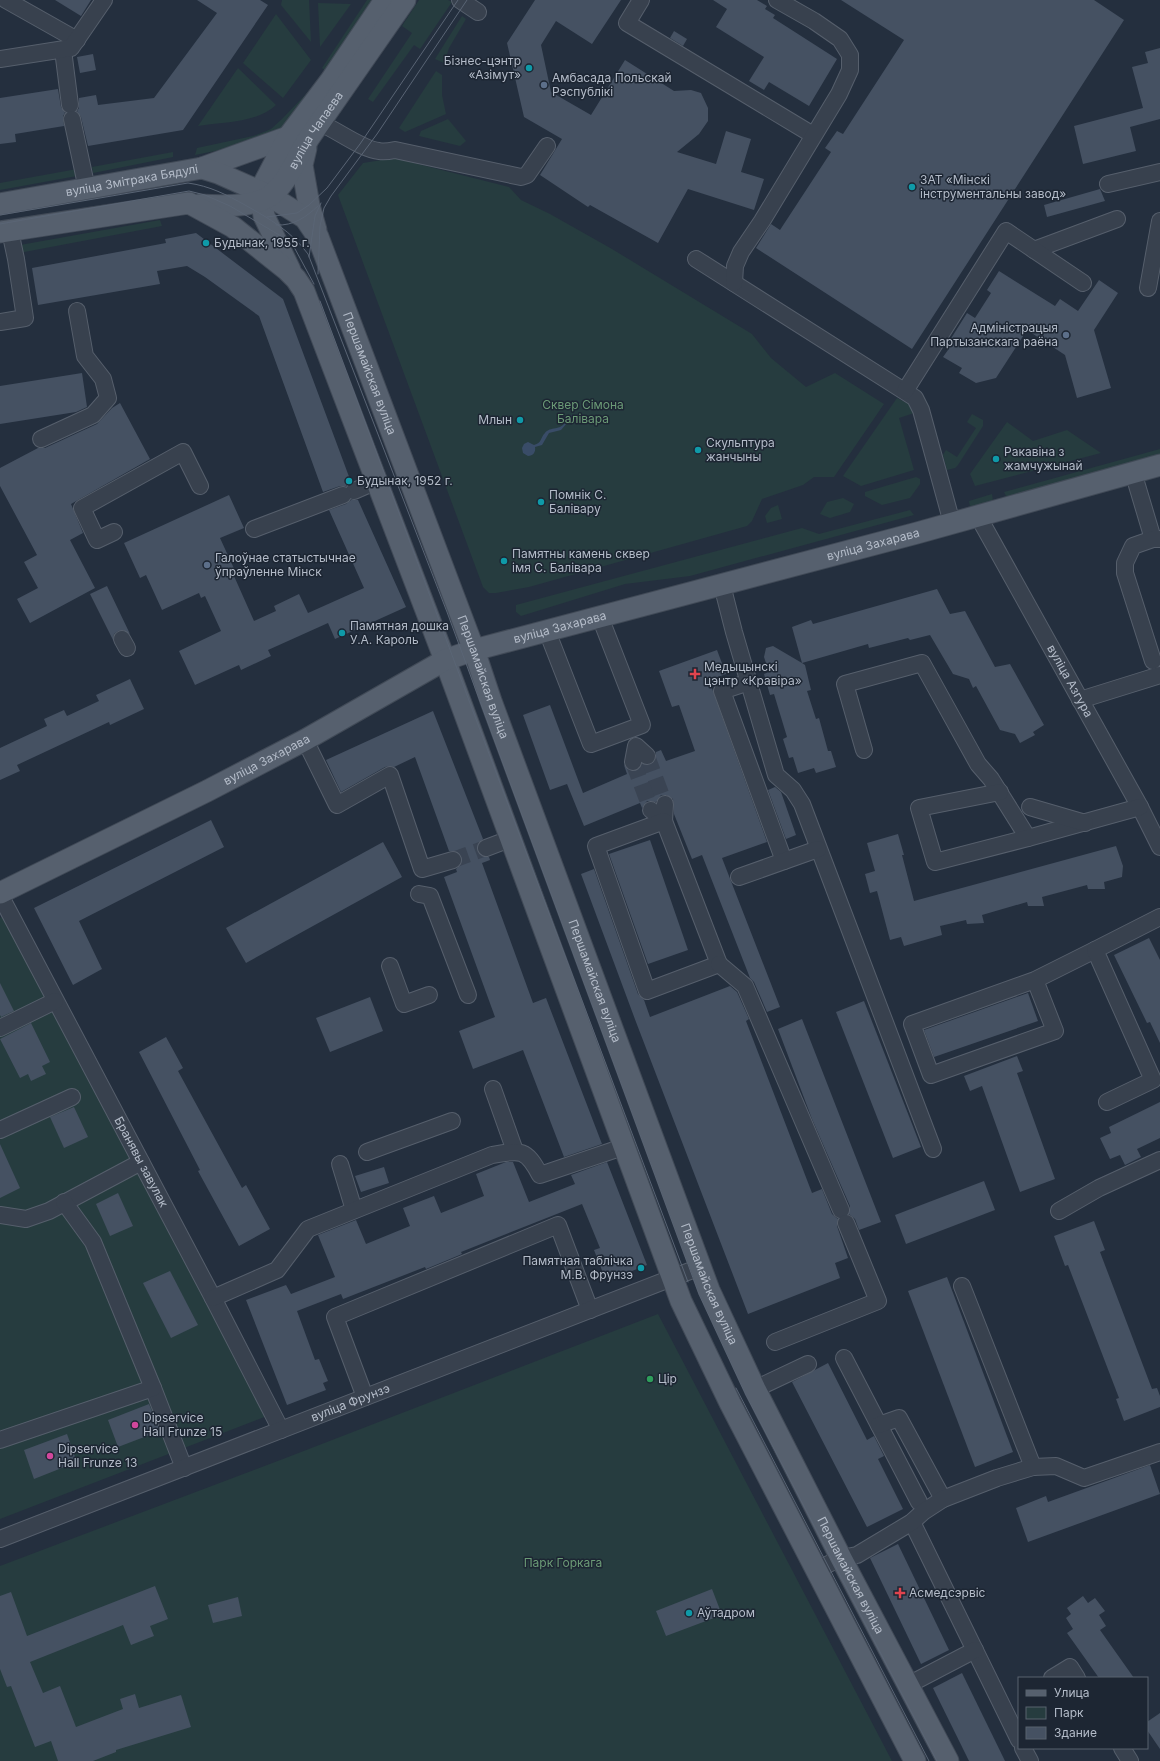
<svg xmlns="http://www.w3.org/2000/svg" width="1160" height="1761" font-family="Inter,sans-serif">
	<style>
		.green { fill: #263c3f }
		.water { fill: #394c67 }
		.building { fill: #455162 }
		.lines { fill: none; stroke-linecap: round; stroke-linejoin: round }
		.minor-tunnel { stroke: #3a4453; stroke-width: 16; stroke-dasharray: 16 8; stroke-linecap: butt }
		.minor-casing { stroke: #565f6c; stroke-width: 18 }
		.major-casing { stroke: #414a57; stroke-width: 23 }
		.minor { stroke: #38414e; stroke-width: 16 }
		.major { stroke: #56606e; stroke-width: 21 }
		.tram { stroke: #5a6575; stroke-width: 1 }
		.culture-dot { fill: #0f9aa8; stroke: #1d2633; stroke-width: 1.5 }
		.service-dot { fill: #5c6f8a; stroke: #1d2633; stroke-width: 1.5 }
		.health-dot { fill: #e0444e; stroke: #1d2633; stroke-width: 1.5 }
		.leisure-dot { fill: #2e9e5b; stroke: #1d2633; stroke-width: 1.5 }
		.hotel-dot { fill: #d1479c; stroke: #1d2633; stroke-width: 1.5 }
		.labels { text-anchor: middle; stroke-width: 3; stroke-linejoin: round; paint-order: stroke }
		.poi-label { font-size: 12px; fill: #b4bcc9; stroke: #1d2633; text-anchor: start }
		.street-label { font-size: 12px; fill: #b4bcc9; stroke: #1d2633 }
		.park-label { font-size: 12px; fill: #6b9a76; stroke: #1d2633 }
	</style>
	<rect width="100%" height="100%" fill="#242f3e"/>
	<!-- green -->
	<g class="green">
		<polygon points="282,0 309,0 311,42 281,5"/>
		<polygon points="367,0 376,0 327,72 322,68"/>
		<polygon points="419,0 448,0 452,2 420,49 414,45 373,102 368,99 412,33 402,26"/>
		<polygon points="318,3 351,4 320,47"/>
		<polygon points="276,14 311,60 283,98 243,63"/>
		<polygon points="462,16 466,19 449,48 444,63 435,59"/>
		<path d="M238 68 276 105C257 123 224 122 198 126Z"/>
		<polygon points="436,71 442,75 442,95 446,114 405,132 399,128"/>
		<path d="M308 92 312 95C304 106 287 126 276 134 258 146 217 150 195 155L197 148 253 136 264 132 271 129 282 119Z"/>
		<polygon points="448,119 466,141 460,146 419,136 421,131"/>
		<polygon points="173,152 173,157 93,173 92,167"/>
		<polygon points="394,158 509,187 521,200 550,214 612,249 752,334 771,358 806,387 835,373 884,404 834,477 814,477 803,485 762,499 752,521 747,526 529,587 496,593 489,593 483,587 338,195 363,163"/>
		<polygon points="77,169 77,176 0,190 0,183"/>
		<polygon points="160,220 162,226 19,253 20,245"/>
		<polygon points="897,398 909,404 914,413 899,418 914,470 861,486 843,476"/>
		<polygon points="972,414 983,420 983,426 958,465 955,468 947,470 943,455 946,450 957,457 976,428 967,422"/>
		<polygon points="1007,422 1033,441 1067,430 1101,453 975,486 970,474"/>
		<polygon points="1160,449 1160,456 1007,498 1004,492"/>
		<polygon points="916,477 920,479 920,484 910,498 882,505 865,496 865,492"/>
		<polygon points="992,494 993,501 970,507 969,501"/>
		<polygon points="843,498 854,504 850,512 830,518 820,514 827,502"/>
		<polygon points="778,505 782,519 767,523 765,516 771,508"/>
		<polygon points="910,510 914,515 690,576 625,584 521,616 516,612 516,605 802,528 819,534"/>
		<polygon points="2,917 272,1414 0,1519 0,918"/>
		<polygon points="658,1314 892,1761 0,1761 0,1566 283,1459"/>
	</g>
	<!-- water -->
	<path class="water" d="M571 415 575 419 573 423H567L561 430 549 433 542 445 535 447C536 452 533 456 528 456L523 453 522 448 524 444 528 442 534 445C542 443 540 438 545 433 550 426 561 431 565 422 566 420 565 418 566 416Z"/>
	<!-- building -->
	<g class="building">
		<polygon points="55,0 91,0 81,16"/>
		<polygon points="197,0 260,0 268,5 183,130 88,146 81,117 77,111 79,108 79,98 96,95 98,105 154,98 217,13"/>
		<polygon points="535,0 621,0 592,44 556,21 541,45 551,92 591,115 625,60 674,91 691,90 701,93 708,108 708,121 699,134 677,152 716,164 726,131 751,139 741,172 764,179 754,210 688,189 658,243 590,205 588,207 540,175 562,139 524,117 507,43"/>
		<polygon points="713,0 757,0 767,6 765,9 775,15 773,18 837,59 809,106 769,82 764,90 749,81 764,57 716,27 727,9"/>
		<polygon points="841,0 1094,0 1124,20 912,349 756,248 771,224 780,230 831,152 825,148 837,131 843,134 904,40"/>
		<polygon points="674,31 687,39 683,46 670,38"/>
		<polygon points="1160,48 1160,119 1130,127 1136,151 1083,164 1074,126 1143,108 1132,67 1148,63 1145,52"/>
		<polygon points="93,54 96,70 80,73 77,57"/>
		<polygon points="58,89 61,107 65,113 63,116 64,126 15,134 16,142 0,144 0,98"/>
		<polygon points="1100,189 1105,201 1047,217 1044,205"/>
		<polygon points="196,233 283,299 351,482 346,486 340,486 323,492 259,316 205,277 187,266 157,271 160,284 38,305 32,268 166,243 165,239"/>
		<polygon points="999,271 1055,306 1060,299 1078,311 1099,280 1118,293 1094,330 1111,388 1077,398 1065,355 1027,330 996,378 976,383 959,373 962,368 943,357 948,350 945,348 967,313 975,318 991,293 987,290"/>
		<polygon points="82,373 87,407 76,412 0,424 0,386"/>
		<polygon points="120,403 150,459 71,504 83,533 70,540 95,588 30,623 17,599 38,588 24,562 37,555 0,486 0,468 38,448 45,448 97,424 112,408"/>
		<polygon points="229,495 244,528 220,538 237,575 234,576 254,621 276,611 274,606 299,594 308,613 364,588 329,510 346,504 351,500 358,500 406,607 335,639 328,623 268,650 271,656 241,670 239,665 195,685 179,651 221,631 205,596 201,598 199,593 162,610 146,575 140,578 124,543"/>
		<polygon points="107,586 130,634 123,630 118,631 114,634 113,640 90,594"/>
		<polygon points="937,589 950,614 965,611 995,667 1010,664 1044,725 1033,732 1035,735 1020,743 1015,734 1000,730 976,686 973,688 969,679 953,674 930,635 910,640 908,638 869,648 868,644 802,663 805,665 811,690 807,691 816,719 819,718 828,751 831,751 836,767 816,773 814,768 798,773 793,757 789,758 783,739 787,737 774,694 770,695 764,674 769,672 764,657 766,648 773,646 802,663 792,627 811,620 813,624"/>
		<polygon points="717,650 726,674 709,680 767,842 722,858 780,1007 767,1012 754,982 750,978 702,855 692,859 674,814 673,799 666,795 661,795 656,802 647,801 642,808 640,803 584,826 567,784 550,790 523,715 550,705 583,793 627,774 624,765 632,771 640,768 642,764 650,765 656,758 656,752 661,750 666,761 695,751 679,705 672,707 659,671"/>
		<polygon points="130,679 144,709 110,725 109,722 17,765 20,771 0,780 0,748 47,726 44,719 64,710 67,716 99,701 96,695"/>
		<polygon points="433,711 483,839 477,846 477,852 484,857 489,857 490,860 482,863 533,1003 546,998 602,1144 564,1157 523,1050 473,1069 459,1031 495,1017 444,877 457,872 456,869 462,863 462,857 456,851 449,851 415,757 394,767 390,766 385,767 341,792 326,760"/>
		<polygon points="775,787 781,792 796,835 786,839 768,790"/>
		<polygon points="211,820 224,847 79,921 102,969 73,985 34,908"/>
		<polygon points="898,834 904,855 902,855 914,901 1116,846 1123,866 1122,877 1104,882 1105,889 1088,889 1087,885 1042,897 1044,906 1028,906 1027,902 982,915 984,923 967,924 966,920 940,926 942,935 904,946 901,937 890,940 877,891 870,893 865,874 875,871 867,843"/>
		<polygon points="650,840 688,950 648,964 609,854"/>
		<polygon points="383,842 402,877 246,963 226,928"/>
		<polygon points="594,869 638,994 644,1000 650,1017 730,986 737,992 749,1019 746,1021 812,1193 822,1189 832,1214 838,1219 837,1226 848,1258 835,1263 840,1278 748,1314 636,1022 581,874"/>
		<polygon points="1149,938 1160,960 1160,1043 1150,1022 1147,1023 1114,955"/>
		<polygon points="0,983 14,1011 1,1017 0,1015"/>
		<polygon points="1028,993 1038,1021 934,1057 924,1030"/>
		<polygon points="370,997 383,1031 330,1052 316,1018"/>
		<polygon points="864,1001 921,1147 893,1158 836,1012"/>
		<polygon points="802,1019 881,1222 859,1230 855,1219 849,1214 850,1206 812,1119 778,1029"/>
		<polygon points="31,1023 50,1062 42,1066 46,1074 31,1081 28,1074 20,1078 0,1039"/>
		<polygon points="166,1037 183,1068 178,1071 242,1188 246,1185 270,1229 239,1246 198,1171 200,1170 139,1052"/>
		<polygon points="1017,1056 1023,1071 1017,1073 1055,1179 1020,1192 982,1086 970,1091 964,1076"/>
		<polygon points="1160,1102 1160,1138 1137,1149 1141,1157 1125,1165 1120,1155 1110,1159 1100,1138 1111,1133 1109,1127"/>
		<polygon points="74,1107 88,1137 64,1148 50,1117"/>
		<polygon points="0,1144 20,1188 0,1198"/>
		<polygon points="506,1162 513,1162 529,1202 575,1184 571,1175 607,1162 647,1265 612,1279 609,1271 603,1273 594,1250 600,1248 582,1204 461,1252 462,1254 426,1269 425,1267 343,1299 341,1294 297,1311 315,1360 319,1359 328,1381 323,1383 326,1390 287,1405 246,1300 286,1285 291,1294 335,1277 318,1235 356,1220 366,1244 410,1226 403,1208 434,1196 441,1213 484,1196 476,1174"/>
		<polygon points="384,1167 389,1183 361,1192 355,1176"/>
		<polygon points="984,1181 995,1210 906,1244 895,1215"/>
		<polygon points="118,1193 133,1226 110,1236 96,1204"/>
		<polygon points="1094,1221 1105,1250 1100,1252 1152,1389 1157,1388 1160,1396 1160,1407 1124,1421 1116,1399 1119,1398 1068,1265 1065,1266 1054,1236"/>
		<polygon points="170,1271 198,1325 171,1338 143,1283"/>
		<polygon points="947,1277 1013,1452 975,1467 908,1291"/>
		<polygon points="828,1363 867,1440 874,1436 884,1456 878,1459 903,1509 867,1527 792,1382"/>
		<polygon points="149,1404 160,1431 118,1447 108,1420"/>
		<polygon points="67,1434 77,1462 34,1479 24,1450"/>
		<polygon points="1150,1465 1160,1494 1028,1542 1016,1508 1046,1496 1048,1502"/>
		<polygon points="898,1544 949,1650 921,1664 870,1558"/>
		<polygon points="155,1586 168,1619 150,1626 154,1636 131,1645 123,1625 30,1662 43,1693 60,1686 76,1727 123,1709 120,1699 135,1694 139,1708 181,1695 191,1727 116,1750 116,1752 93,1761 58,1761 51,1741 35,1747 11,1686 7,1687 0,1669 0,1596 11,1592 27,1636"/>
		<polygon points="712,1589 722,1615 666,1636 656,1611"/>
		<polygon points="1083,1596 1088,1603 1095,1598 1105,1611 1099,1615 1106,1626 1100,1630 1134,1678 1099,1678 1067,1633 1073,1629 1066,1618 1071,1614 1067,1608"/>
		<polygon points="238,1597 242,1616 213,1623 208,1605"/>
		<polygon points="962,1673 1005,1761 969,1761 933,1688"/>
		<polygon points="1160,1713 1160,1749 1147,1730 1147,1722"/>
	</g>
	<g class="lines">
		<!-- minor-tunnel -->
		<g class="minor-tunnel">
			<polyline points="647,756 665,804"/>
			<polyline points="633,762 651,810"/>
			<polyline points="453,860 486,848"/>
		</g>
		<!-- minor casing -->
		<g class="minor-casing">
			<g id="minor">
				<polyline points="6,0 77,40"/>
				<polyline points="460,0 478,12"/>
				<polyline points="641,0 627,23 813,135"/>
				<polyline points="63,50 70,105"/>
				<polyline points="0,59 71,48 104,0"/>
				<polyline points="72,119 87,189"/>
				<path d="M320 123C337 130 363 150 379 151 384 152 390 151 395 150L521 177 527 175 547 146"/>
				<polyline points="1108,184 1160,172"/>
				<polyline points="1034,250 1117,219"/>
				<polyline points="696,259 915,398 921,410 952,523"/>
				<polyline points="734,283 735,266 741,252 762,221 839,94 850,70 850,55 840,39 814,21 777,0"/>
				<polyline points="1148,288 1160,221"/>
				<polyline points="0,322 25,318 16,259 10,231"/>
				<polyline points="905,391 1006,231 1083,283"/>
				<polyline points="41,439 93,415 108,398 103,379 85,356 77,311"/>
				<polyline points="1133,472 1153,539"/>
				<polyline points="354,491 377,481"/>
				<path id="s1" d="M978 516 1140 807 1160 847"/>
				<polyline points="254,529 343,495"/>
				<polyline points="114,532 97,540 82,508 183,452 200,486"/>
				<polyline points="722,585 734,632 776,775 793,790 802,804 933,1149"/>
				<polyline points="547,631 591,744 642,725 600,617"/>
				<polyline points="122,639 127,648"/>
				<polyline points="1153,661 1125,573 1125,563 1133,546 1153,539 1160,539"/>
				<polyline points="749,682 722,691 784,861"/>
				<polyline points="1080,700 1160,675"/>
				<polyline points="305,740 337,805 390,775 422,869 453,860"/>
				<polyline points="864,750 845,684 922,663 978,764 991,779 1028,838"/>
				<polyline points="633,762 636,746 647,756"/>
				<polyline points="1000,792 919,808 935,862 1028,838 1140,807"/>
				<polyline points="1030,807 1085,823"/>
				<polyline points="651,810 664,821 665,804"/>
				<polygon points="664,821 719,964 647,991 596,846"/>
				<polyline points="486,848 510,839"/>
				<polyline points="739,877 818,849"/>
				<polyline points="419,894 430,896 468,995"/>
				<path id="s2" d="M0 895 213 1298 281 1430"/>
				<polyline points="719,964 745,986 841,1210"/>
				<polyline points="390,966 404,1004 429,995"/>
				<polyline points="1035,980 1055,1031 931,1075 912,1024 1035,980 1095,950"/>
				<polyline points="0,1028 55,1001"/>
				<polyline points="493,1089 515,1151"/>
				<polyline points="1107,1102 1153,1080 1095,950 1160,917"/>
				<polyline points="0,1130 72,1097"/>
				<polyline points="367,1152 452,1121"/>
				<polyline points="340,1164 354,1210"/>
				<polyline points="1059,1211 1099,1188 1160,1160"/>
				<polyline points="0,1215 26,1219 49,1211 141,1162"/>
				<polyline points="962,1286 1033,1467"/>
				<path d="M213 1298 277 1270 308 1229 492 1155C520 1150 526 1148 540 1175L623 1147"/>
				<polyline points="775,1342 878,1301 846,1223"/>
				<polyline points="844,1358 919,1502"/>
				<polyline points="153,1388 184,1468"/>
				<polyline points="755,1389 808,1364"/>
				<polyline points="365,1397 335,1317 558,1225 590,1310"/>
				<polyline points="879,1425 899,1418 943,1499"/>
				<polyline points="0,1440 153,1388 93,1242 64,1202"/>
				<polyline points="912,1522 1019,1740"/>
				<path id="s3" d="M0 1539 700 1267"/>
				<polyline points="816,1570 841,1558 857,1555 912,1522 923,1512 943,1499 997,1478 1033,1467 1056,1466 1084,1478 1160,1452"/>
				<polyline points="1052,1678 1070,1667 1077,1678"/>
				<polyline points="908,1685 975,1650"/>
				<polyline points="1023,1748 1030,1761"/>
				<polyline points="1122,1748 1130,1761"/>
			</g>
		</g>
		<!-- major casing -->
		<g class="major-casing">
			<g id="major">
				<polyline points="306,148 302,165 309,205 316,230"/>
				<polyline points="202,168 288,137"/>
				<polyline points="260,191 288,137 331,80 385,0"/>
				<polyline points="260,191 264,216 290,270"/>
				<path id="s4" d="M0 204 202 168 218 173 270 196 305 218 318 237 474 650 491 701 709 1290 755 1389 841 1558 948 1761"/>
				<path id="s5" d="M198 205C218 206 253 208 270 196 287 184 298 155 309 138 341 92 373 46 405 0"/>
				<polyline points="0,232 189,203 233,227 287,270 296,279 304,291 445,660 681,1301 730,1403 915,1761"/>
				<path id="s6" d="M0 893 207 791 305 740 445 660 474 650 917 533 1160 465"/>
			</g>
		</g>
		<!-- minor -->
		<use href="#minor" class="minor"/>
		<!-- major -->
		<use href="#major" class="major"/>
		<!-- tram -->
		<g class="tram">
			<path d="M0 215 188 183C210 186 227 195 245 205 270 219 291 231 308 254L447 612 699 1294 746 1395 937 1761"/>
			<polyline points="267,217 297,213 309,205 327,188 360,144 458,0"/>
			<polyline points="0,224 189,191 205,195 230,206 286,239 294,247 314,284"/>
			<path d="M276 225C294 226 306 217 318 206"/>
			<polyline points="309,257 315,216 321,203"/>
			<polyline points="318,274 320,226 324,208 331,196 377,134 467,0"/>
			<polyline points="320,301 471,706 688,1282"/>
			<polyline points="736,1388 929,1761"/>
		</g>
	</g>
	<!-- markers -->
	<g class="culture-dot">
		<circle cx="529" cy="68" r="4"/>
		<circle cx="912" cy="187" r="4"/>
		<circle cx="206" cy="243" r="4"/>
		<circle cx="520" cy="420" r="4"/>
		<circle cx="698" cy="450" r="4"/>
		<circle cx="996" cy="459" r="4"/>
		<circle cx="349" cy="481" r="4"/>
		<circle cx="541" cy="502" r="4"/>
		<circle cx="504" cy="561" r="4"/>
		<circle cx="342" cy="633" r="4"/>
		<circle cx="641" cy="1268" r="4"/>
		<circle cx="689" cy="1613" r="4"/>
	</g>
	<g class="service-dot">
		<circle cx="544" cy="85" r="4"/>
		<circle cx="1066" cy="335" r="4"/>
		<circle cx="207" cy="565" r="4"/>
	</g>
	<g class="health-dot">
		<path d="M693 668h4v4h4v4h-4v4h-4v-4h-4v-4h4z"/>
		<path d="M898 1587h4v4h4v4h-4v4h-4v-4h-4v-4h4z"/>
	</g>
	<circle class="leisure-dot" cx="650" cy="1379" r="4"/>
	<g class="hotel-dot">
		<circle cx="135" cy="1425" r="4"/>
		<circle cx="50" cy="1456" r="4"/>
	</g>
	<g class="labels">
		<!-- poi labels -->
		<g class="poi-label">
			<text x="521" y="65" text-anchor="end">Бізнес-цэнтр<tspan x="521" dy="14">«Азімут»</tspan></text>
			<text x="552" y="82">Амбасада Польскай<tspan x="552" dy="14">Рэспублікі</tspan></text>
			<text x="920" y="184">ЗАТ «Мінскі<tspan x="920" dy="14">інструментальны завод»</tspan></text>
			<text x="214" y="247">Будынак, 1955 г.</text>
			<text x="1058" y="332" text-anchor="end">Адміністрацыя<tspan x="1058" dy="14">Партызанскага раёна</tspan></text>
			<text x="512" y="424" text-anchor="end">Млын</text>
			<text x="706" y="447">Скульптура<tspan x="706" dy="14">жанчыны</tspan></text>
			<text x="1004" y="456">Ракавіна з<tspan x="1004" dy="14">жамчужынай</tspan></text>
			<text x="357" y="485">Будынак, 1952 г.</text>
			<text x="549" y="499">Помнік С.<tspan x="549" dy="14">Балівару</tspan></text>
			<text x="512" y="558">Памятны камень сквер<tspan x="512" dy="14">імя С. Балівара</tspan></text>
			<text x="215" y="562">Галоўнае статыстычнае<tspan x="215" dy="14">ўпраўленне Мінск</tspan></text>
			<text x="350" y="630">Памятная дошка<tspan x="350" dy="14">У.А. Кароль</tspan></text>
			<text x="704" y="671">Медыцынскі<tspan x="704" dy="14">цэнтр «Кравіра»</tspan></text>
			<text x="633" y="1265" text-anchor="end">Памятная таблічка<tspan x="633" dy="14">М.В. Фрунзэ</tspan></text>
			<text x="658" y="1383">Цір</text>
			<text x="143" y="1422">Dipservice<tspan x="143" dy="14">Hall Frunze 15</tspan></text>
			<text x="58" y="1453">Dipservice<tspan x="58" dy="14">Hall Frunze 13</tspan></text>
			<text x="909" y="1597">Асмедсэрвіс</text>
			<text x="697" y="1617">Аўтадром</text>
		</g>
		<!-- street labels -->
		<g class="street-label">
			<text dy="4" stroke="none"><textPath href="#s5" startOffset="154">вуліца Чапаева</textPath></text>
			<text dy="4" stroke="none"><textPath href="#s4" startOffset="134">вуліца Змітрака Бядулі</textPath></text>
			<text dy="4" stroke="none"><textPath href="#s4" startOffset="489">Першамайская вуліца</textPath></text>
			<text dy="4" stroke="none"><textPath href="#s6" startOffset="946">вуліца Захарава</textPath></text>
			<text dy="4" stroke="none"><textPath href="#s6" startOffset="622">вуліца Захарава</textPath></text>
			<text dy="4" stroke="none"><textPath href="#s4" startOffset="813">Першамайская вуліца</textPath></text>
			<text dy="4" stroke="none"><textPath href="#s1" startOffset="189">вуліца Азгура</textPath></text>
			<text dy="4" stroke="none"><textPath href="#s6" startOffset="298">вуліца Захарава</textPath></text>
			<text dy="4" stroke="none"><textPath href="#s4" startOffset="1137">Першамайская вуліца</textPath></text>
			<text dy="4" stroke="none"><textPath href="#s2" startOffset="302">Бранявы завулак</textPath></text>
			<text dy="4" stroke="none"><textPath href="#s4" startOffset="1461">Першамайская вуліца</textPath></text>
			<text dy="4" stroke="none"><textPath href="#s3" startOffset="376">вуліца Фрунзэ</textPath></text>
			<text dy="4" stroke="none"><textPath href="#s4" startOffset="1785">Першамайская вуліца</textPath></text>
		</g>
		<!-- park labels -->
		<g class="park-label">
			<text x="583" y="409">Сквер Сімона<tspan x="583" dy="14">Балівара</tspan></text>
			<text x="563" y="1567">Парк Горкага</text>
		</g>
	</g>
	<!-- legend -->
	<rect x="1018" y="1677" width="130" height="72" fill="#1d2633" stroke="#59626f"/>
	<rect x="1026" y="1690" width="20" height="6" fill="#56606e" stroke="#59626f"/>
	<text x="1054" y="1697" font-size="12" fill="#b4bcc9">Улица</text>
	<rect x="1026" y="1707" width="20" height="12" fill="#263c3f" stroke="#59626f"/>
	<text x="1054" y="1717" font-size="12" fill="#b4bcc9">Парк</text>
	<rect x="1026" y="1727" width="20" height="12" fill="#455162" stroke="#59626f"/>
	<text x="1054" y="1737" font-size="12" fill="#b4bcc9">Здание</text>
</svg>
